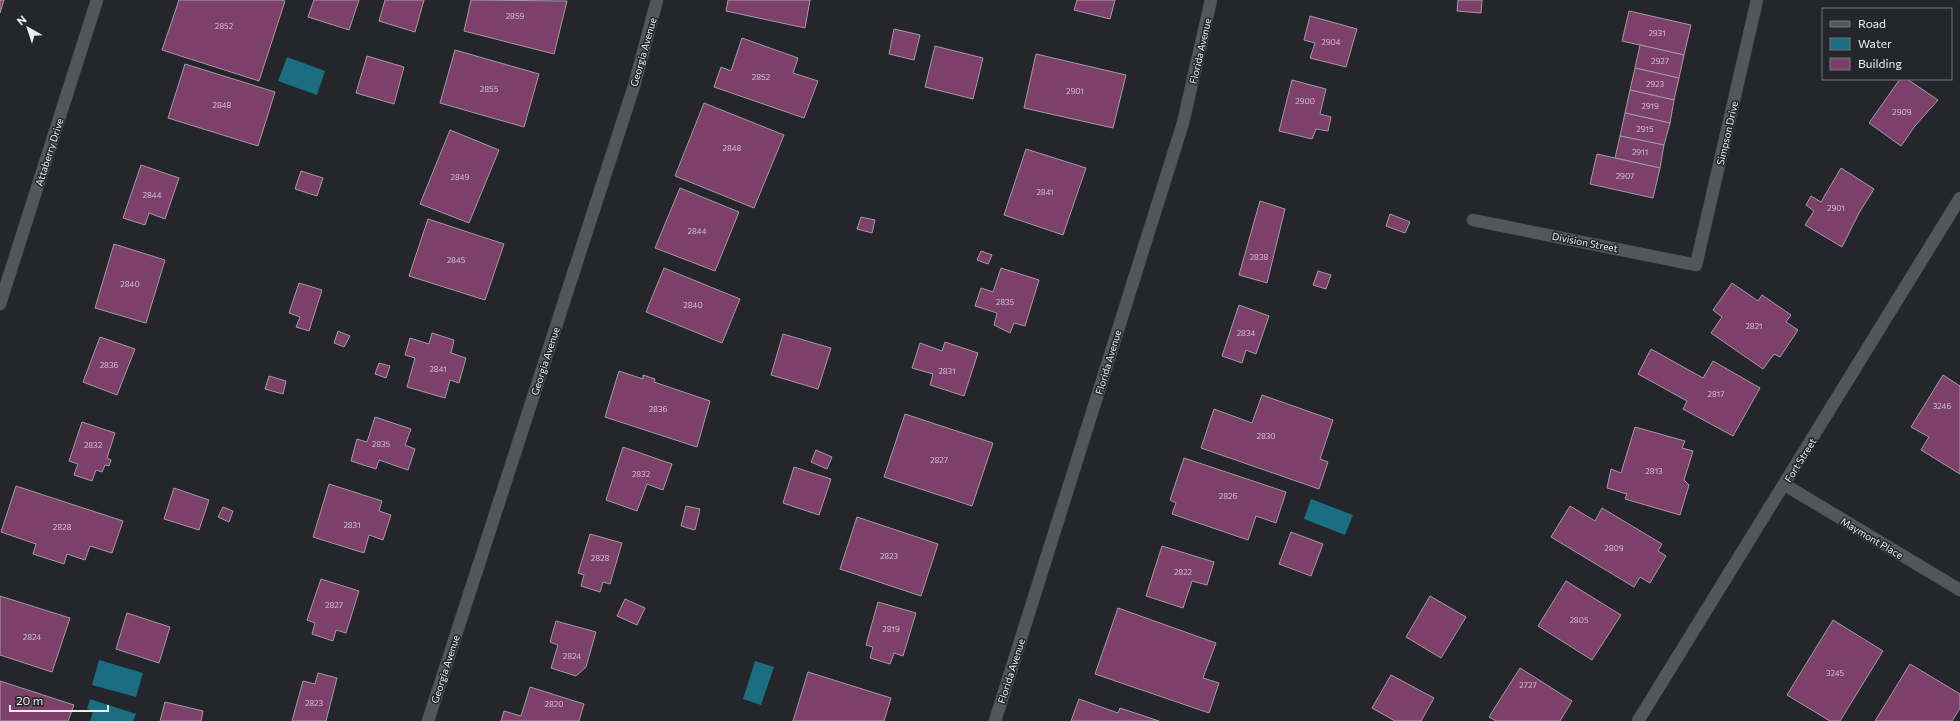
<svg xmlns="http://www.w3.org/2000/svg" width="1960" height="721" font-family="Commissioner,sans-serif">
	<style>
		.water { fill: #1a6e80 }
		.building { fill: #7d406b; stroke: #a39ca0 }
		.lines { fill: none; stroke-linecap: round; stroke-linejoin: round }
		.minor-casing { stroke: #434449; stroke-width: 13 }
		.minor { stroke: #54565d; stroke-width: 12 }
		.labels { text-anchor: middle; stroke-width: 3; stroke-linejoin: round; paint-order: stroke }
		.number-label { font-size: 8px; fill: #d0c2d0 }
		.street-label { font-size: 10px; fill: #ecedf1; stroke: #24262b }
	</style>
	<rect width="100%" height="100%" fill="#24262b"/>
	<!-- water -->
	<g class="water">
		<polygon points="287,57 325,71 317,95 278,81"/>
		<polygon points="1311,499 1353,515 1345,535 1304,519"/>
		<polygon points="99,660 143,673 136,697 92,685"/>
		<polygon points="755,661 774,667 761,705 743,699"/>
		<polygon points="90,699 136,714 133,721 90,721 93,711 87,709"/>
	</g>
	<!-- building -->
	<g class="building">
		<polygon points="0,0 4,0 0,13"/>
		<polygon points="179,0 281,0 285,1 259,81 162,50"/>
		<polygon points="314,0 359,0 349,30 308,17"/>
		<polygon points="385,0 424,0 415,32 379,21"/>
		<polygon points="471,0 567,1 554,54 464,31"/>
		<polygon points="728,0 810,0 805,28 726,11"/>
		<polygon points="1077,0 1115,0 1110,19 1074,10"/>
		<polygon points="1458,0 1482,0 1481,13 1457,11"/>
		<polygon points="1629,11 1691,25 1684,55 1622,41"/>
		<polygon points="1310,16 1357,29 1346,67 1310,58 1315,43 1304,40"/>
		<polygon points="894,29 920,35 914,60 889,54"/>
		<polygon points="742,38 798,58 793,73 818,81 804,118 714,87 721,67 731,71"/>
		<polygon points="1640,45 1684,55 1679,78 1635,68"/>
		<polygon points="935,46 983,58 973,99 925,87"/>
		<polygon points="455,50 539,74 524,127 440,103"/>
		<polygon points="1036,54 1126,75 1113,128 1024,108"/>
		<polygon points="367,56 404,67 394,104 356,93"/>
		<polygon points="185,64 275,92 258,146 168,118"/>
		<polygon points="1635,68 1679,78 1674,100 1630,90"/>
		<polygon points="1900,79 1907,79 1938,100 1915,126 1901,146 1869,123"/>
		<polygon points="1292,80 1326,89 1320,114 1331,117 1328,131 1316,129 1312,139 1279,131"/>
		<polygon points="1630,90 1674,100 1670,123 1625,113"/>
		<polygon points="704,103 784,135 754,208 675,176"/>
		<polygon points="1625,113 1670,123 1664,145 1620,136"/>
		<polygon points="450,130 499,150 469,223 420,204"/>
		<polygon points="1620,136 1664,145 1660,168 1615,158"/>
		<polygon points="1026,149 1086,168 1063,235 1004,215"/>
		<polygon points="1597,154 1660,168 1653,198 1590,184"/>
		<polygon points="141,165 179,178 165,219 149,213 145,225 123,218"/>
		<polygon points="1841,168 1874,189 1859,213 1842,247 1805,225 1814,211 1806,205 1811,196 1821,202"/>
		<polygon points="301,171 323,178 317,196 295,189"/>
		<polygon points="680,188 739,212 715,271 655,248"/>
		<polygon points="1260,201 1285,209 1267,283 1239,275"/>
		<polygon points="1390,214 1410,222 1405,233 1386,226"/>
		<polygon points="861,217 875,220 872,233 857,229"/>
		<polygon points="428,219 504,244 485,300 409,276"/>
		<polygon points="114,244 165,260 146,323 95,308"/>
		<polygon points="981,251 992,255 988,264 977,260"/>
		<polygon points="664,268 740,299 722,343 646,312"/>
		<polygon points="1001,268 1039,280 1025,326 1014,323 1010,333 994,325 997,313 975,306 981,288 993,292"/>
		<polygon points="1318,271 1331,275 1326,289 1313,285"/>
		<polygon points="299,283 322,290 309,331 296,327 300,317 289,313"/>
		<polygon points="1732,283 1758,301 1762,295 1791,315 1786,322 1798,330 1780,357 1774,354 1763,369 1711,333 1722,317 1713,310"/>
		<polygon points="1239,305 1269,316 1256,354 1246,350 1242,363 1222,356"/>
		<polygon points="338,331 350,336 344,347 334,343"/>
		<polygon points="432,333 454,340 451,353 466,358 459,383 450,380 445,398 407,387 415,358 405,355 410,338 429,344"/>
		<polygon points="783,334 831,348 818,389 771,375"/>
		<polygon points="100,337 135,349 117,395 83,382"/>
		<polygon points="945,342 978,353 964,396 930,385 933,374 912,368 920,343 942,351"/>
		<polygon points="1651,349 1703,378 1713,361 1760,388 1733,436 1683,409 1687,401 1638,374"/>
		<polygon points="379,363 390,366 386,378 375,374"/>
		<polygon points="619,371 643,379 643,375 655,379 654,382 710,401 697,447 605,417"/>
		<polygon points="1943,375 1960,386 1960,474 1921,450 1929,437 1911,427"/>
		<polygon points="269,376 286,381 283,394 265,389"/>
		<polygon points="1262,395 1333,420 1320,459 1328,462 1319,489 1201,448 1214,409 1252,423"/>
		<polygon points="905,414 993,443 972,506 884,477"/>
		<polygon points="375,417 411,429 405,445 415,449 408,470 379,460 376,469 351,461 357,439 367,442"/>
		<polygon points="82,422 115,433 107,458 111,460 109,466 105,465 102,472 96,470 92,481 74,475 78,464 69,461"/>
		<polygon points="1635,427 1685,441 1682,448 1693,451 1684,480 1689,485 1680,515 1625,499 1627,494 1607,488 1611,469 1621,473"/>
		<polygon points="623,447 672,464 663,490 647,484 637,511 606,500"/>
		<polygon points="816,450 832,457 827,469 811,462"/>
		<polygon points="1184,458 1286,492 1276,523 1256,516 1248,540 1172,514 1176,503 1170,500"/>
		<polygon points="794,467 831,479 819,515 783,503"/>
		<polygon points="329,484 382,501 379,511 391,515 383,540 369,535 364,553 313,537"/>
		<polygon points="16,486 123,521 112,553 90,546 85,560 67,554 64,564 33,554 36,544 1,532"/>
		<polygon points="174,488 209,500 199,530 164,519"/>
		<polygon points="686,506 700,509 695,530 681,526"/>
		<polygon points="1570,506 1595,521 1602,508 1662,544 1658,551 1666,556 1650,583 1640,577 1634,587 1551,537"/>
		<polygon points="223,507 233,511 229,522 218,517"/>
		<polygon points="857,517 938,544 921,596 840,569"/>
		<polygon points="1291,532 1323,544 1311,576 1279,564"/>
		<polygon points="590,534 622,543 610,584 603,582 600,592 581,586 584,575 578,573"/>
		<polygon points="1162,546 1214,562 1207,585 1192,581 1183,608 1146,596"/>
		<polygon points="321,579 359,591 346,633 336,630 333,641 312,634 315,623 307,620"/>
		<polygon points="1566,581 1621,615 1592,660 1538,626"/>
		<polygon points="0,596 70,618 52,672 0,655"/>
		<polygon points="1430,596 1466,617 1441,658 1406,637"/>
		<polygon points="625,599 645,608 637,625 617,616"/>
		<polygon points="878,602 916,613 903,656 894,653 890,664 870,658 873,647 866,645"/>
		<polygon points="1118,608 1216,643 1203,678 1219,683 1209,713 1095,674"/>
		<polygon points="127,613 170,627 159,663 116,649"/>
		<polygon points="1833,620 1883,651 1840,721 1830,721 1787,695"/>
		<polygon points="556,621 596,632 586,667 576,676 551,668 558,645 550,642"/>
		<polygon points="1910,664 1960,694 1960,708 1952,721 1875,721"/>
		<polygon points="1520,668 1572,701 1560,721 1496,721 1489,717"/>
		<polygon points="808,672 891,698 884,721 793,721"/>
		<polygon points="318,673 337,678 326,721 292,721 303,681 315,684"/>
		<polygon points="1391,675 1434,698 1421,721 1395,721 1372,708"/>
		<polygon points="0,681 74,705 68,721 0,721"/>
		<polygon points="530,687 584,704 579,721 501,721 504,711 521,716"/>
		<polygon points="1079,699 1118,713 1120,708 1159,721 1071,721"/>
		<polygon points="165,702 203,711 201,721 160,721"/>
	</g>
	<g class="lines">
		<!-- minor casing -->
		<g class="minor-casing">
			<g id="minor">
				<polyline points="1473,220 1696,265 1757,0"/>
				<polyline points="0,304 97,0"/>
				<polyline points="1785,485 1960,590"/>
				<polyline points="428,721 634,86 657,0"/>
				<polyline points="995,721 1183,123 1211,0"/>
				<polyline points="1638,721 1960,198"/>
			</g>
		</g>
		<!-- minor -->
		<use href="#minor" class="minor"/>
	</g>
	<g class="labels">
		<!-- number labels -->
		<g class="number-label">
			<text x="515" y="19">2859</text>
			<text x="224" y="29">2852</text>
			<text x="1657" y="36">2931</text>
			<text x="1331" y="45">2904</text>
			<text x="1660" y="64">2927</text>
			<text x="761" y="80">2852</text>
			<text x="1655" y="87">2923</text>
			<text x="489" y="92">2855</text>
			<text x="1075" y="94">2901</text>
			<text x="1305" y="104">2900</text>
			<text x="222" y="108">2848</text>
			<text x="1650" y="109">2919</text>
			<text x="1902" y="115">2909</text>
			<text x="1645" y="132">2915</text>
			<text x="732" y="151">2848</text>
			<text x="1640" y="155">2911</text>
			<text x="1625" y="179">2907</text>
			<text x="460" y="180">2849</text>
			<text x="1045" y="195">2841</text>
			<text x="152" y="198">2844</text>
			<text x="1836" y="211">2901</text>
			<text x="697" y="234">2844</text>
			<text x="1259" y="260">2838</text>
			<text x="456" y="263">2845</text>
			<text x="130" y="287">2840</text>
			<text x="1005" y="305">2835</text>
			<text x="693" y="308">2840</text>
			<text x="1754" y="329">2821</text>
			<text x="1246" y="336">2834</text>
			<text x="109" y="368">2836</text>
			<text x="438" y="372">2841</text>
			<text x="947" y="374">2831</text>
			<text x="1716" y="397">2817</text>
			<text x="1942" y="409">3246</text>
			<text x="658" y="412">2836</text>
			<text x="1266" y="439">2830</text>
			<text x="381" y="447">2835</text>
			<text x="93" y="448">2832</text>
			<text x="939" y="463">2827</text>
			<text x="1654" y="474">2813</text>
			<text x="641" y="477">2832</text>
			<text x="1228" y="499">2826</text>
			<text x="352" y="528">2831</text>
			<text x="62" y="530">2828</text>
			<text x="1614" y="551">2809</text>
			<text x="889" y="559">2823</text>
			<text x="600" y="561">2828</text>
			<text x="1183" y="575">2822</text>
			<text x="334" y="608">2827</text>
			<text x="1579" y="623">2805</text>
			<text x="891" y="632">2819</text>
			<text x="32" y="640">2824</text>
			<text x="572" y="659">2824</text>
			<text x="1835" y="676">3245</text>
			<text x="1528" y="688">2727</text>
			<text x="314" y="706">2823</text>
			<text x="554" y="707">2820</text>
		</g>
		<!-- street labels -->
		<g class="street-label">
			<text transform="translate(1200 51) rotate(-77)" y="4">Florida Avenue</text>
			<text transform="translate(643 52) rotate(-74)" y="4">Georgia Avenue</text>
			<text transform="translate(1727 133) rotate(-77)" y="4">Simpson Drive</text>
			<text transform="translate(49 152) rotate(-72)" y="4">Attaberry Drive</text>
			<text transform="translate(1585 242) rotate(11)" y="4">Division Street</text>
			<text transform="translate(545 361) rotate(-72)" y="4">Georgia Avenue</text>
			<text transform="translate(1108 362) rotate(-73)" y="4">Florida Avenue</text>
			<text transform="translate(1800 460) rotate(-58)" y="4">Fort Street</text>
			<text transform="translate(1872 538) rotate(31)" y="4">Maymont Place</text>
			<text transform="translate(445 669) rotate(-72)" y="4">Georgia Avenue</text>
			<text transform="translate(1011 671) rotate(-72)" y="4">Florida Avenue</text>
		</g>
	</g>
	<!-- legend -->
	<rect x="1822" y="8" width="130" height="72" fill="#24262b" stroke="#74767a"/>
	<rect x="1830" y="21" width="20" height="6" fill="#54565d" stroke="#74767a"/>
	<text x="1858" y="28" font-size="12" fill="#ecedf1">Road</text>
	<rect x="1830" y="38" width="20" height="12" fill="#1a6e80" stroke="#74767a"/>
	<text x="1858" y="48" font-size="12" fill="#ecedf1">Water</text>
	<rect x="1830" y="58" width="20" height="12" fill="#7d406b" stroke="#74767a"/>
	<text x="1858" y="68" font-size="12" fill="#ecedf1">Building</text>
	<!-- north arrow -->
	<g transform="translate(28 28) rotate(321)" stroke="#24262b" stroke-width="3" paint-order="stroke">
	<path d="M0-3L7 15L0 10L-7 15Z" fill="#ecedf1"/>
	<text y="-6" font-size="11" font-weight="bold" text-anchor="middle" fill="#ecedf1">N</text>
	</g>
	<!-- scale -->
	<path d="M10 705v6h98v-6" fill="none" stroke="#ecedf1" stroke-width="2"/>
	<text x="16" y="705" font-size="12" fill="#ecedf1" stroke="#24262b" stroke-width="3" paint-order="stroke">20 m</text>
</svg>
